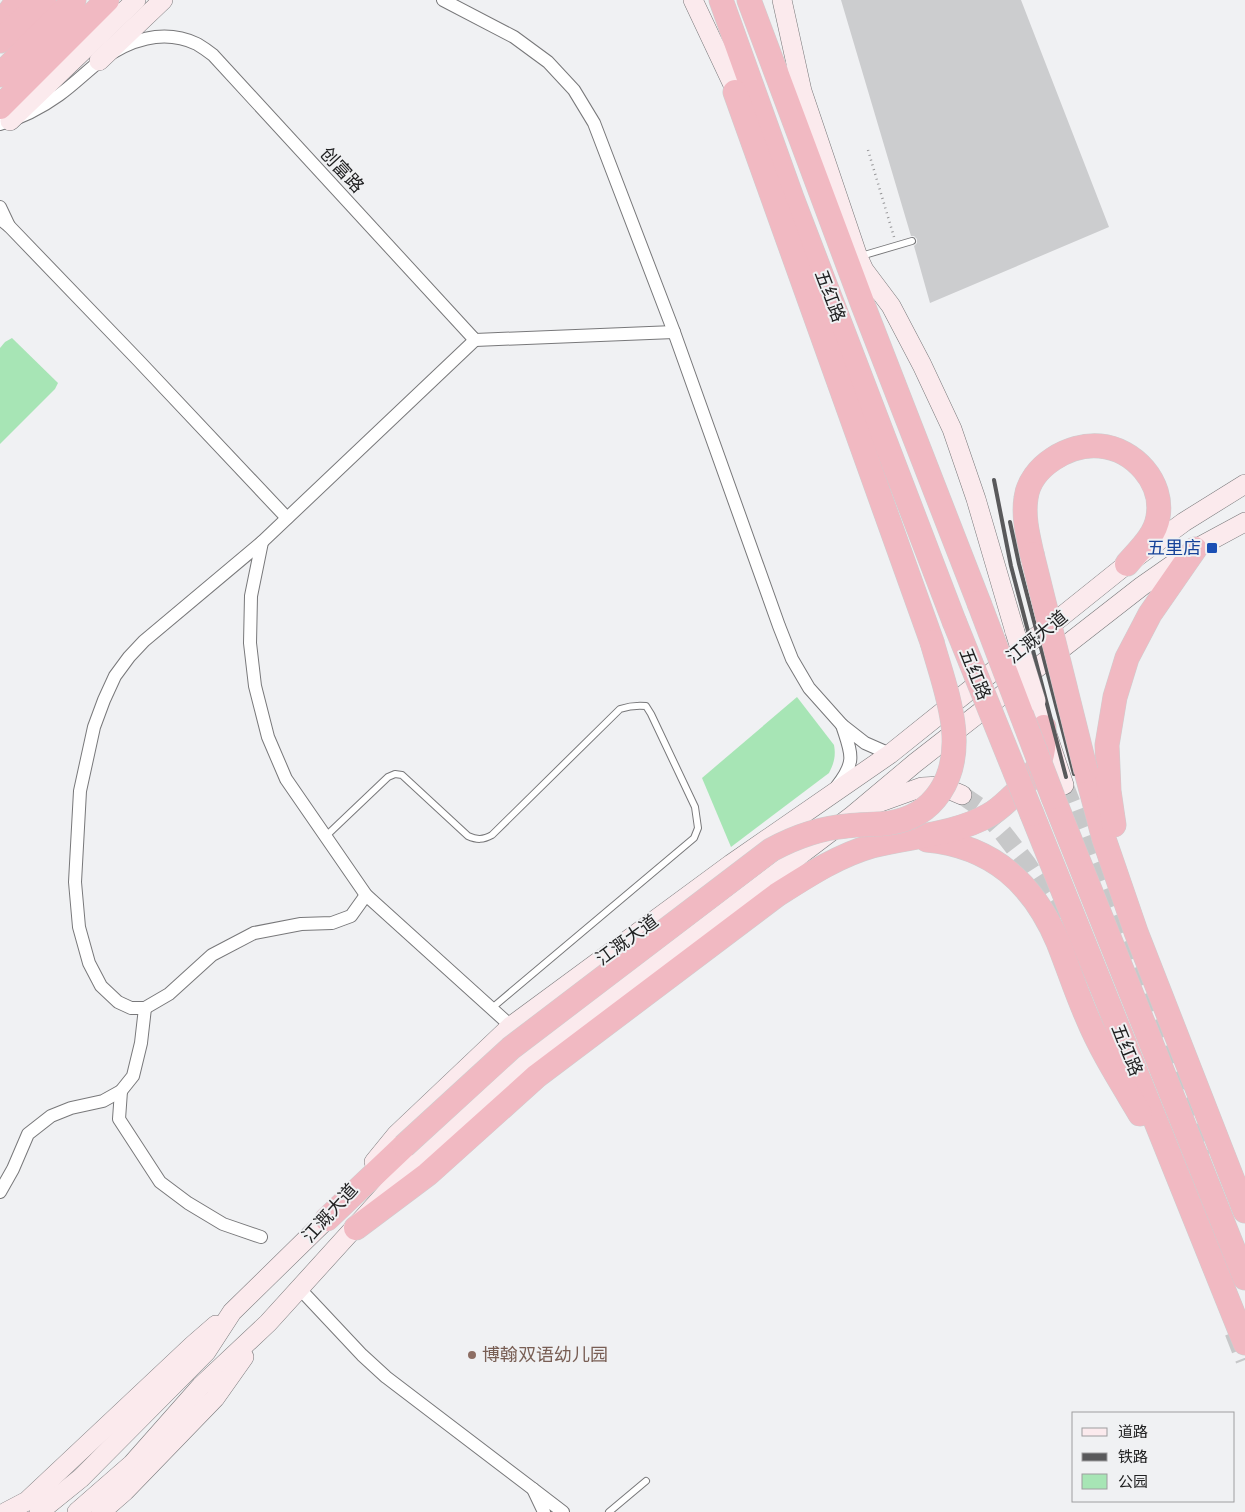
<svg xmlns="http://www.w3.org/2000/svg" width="1245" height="1512" font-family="'Asap Condensed','Noto Sans SC',sans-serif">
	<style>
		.green { fill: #a7e5b5 }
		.building { fill: #cccdcf }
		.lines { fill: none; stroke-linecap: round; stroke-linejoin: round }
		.secondary-tunnel { stroke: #c7c8c9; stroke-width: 19; stroke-dasharray: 19 9; stroke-linecap: butt }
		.lane-casing { stroke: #78787a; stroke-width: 8 }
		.street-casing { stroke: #78787a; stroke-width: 14 }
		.secondary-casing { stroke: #78787a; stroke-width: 20 }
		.highway-casing { stroke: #cececf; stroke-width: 25 }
		.path { stroke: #969698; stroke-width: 2.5; stroke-dasharray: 1 4; stroke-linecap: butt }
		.lane { stroke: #fff; stroke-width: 6 }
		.street { stroke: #fff; stroke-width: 12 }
		.secondary { stroke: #fbeaed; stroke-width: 19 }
		.highway { stroke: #f1b9c2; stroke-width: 24 }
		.rail { stroke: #59595b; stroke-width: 4 }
		.secondary-bridge-casing { stroke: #78787a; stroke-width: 20; stroke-linecap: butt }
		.highway-bridge-casing { stroke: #cececf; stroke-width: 25; stroke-linecap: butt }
		.secondary-bridge { stroke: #fbeaed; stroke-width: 19 }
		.highway-bridge { stroke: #f1b9c2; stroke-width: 24 }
		.transit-dot { fill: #1a4fb4; stroke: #f0f1f3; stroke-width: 2 }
		.education-dot { fill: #8d6e63; stroke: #f0f1f3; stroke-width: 2 }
		.labels { text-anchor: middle; stroke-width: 4; stroke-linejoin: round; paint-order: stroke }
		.street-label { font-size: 18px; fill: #222223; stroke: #f0f1f3 }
		.transit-label { font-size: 18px; fill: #164399; stroke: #f0f1f3; text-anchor: end }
		.education-label { font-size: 18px; fill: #785e54; stroke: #f0f1f3; text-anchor: start }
	</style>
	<rect width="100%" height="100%" fill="#f0f1f3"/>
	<!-- green -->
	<g class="green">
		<polygon points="12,338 58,383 55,389 0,444 0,348 5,342"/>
		<path d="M797 697 834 745C836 756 834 763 829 773L731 847 702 778Z"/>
	</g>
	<!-- building -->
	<polygon class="building" points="841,0 1021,0 1109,227 930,303 914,246 917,243 917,239 914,236 911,236"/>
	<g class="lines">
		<!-- secondary-tunnel -->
		<g class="secondary-tunnel">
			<polyline points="1064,785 1208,1154"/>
			<polyline points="962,795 981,808 1003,833 1027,864 1059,914 1074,944"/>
			<polyline points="1234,1332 1245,1360"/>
		</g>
		<!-- lane casing -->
		<g class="lane-casing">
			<g id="lane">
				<polyline points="861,256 912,241"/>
				<path d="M326 836 388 777 395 774 402 775 468 836C477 840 483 840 492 835L620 709C629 706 636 705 646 706L651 714 695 807 698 828 694 838 492 1008"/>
				<polyline points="609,1512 646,1481"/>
			</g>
		</g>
		<!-- street casing -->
		<g class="street-casing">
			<g id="street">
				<polyline points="443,0 514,37 548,62 574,90 594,123 674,332 779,626 792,659 809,688 842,725"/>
				<path d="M0 124C21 118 41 108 59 95 73 85 86 72 100 61 128 40 163 28 197 44 202 47 208 51 213 55L475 340 674 332"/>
				<polyline points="0,207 9,226 0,219"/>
				<polyline points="9,226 138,360 287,518"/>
				<polyline points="262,542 251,596 250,643 255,686 268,737 286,779 366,895 511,1026"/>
				<path d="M837 786C857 761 851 753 842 725L865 743 890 754"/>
				<polyline points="366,895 351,916 332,923 301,924 254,933 212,955 169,994 145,1008 131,1008 118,1002 101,986 89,963 79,927 75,882 80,791 94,727 104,700 115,676 129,657 144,641 262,542 475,340"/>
				<polyline points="121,1091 119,1119 160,1182 188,1203 223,1224 261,1237"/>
				<polyline points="0,1192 13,1169 28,1134 51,1116 71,1108 103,1101 121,1091 133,1076 141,1043 145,1008"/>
				<polyline points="300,1289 362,1355 386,1377 533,1489"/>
				<polyline points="544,1512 533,1489 563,1512"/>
			</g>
		</g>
		<!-- secondary casing -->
		<g class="secondary-casing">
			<g id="secondary">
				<polyline points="693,0 742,104"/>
				<polyline points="782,0 802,91 858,257 864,270 891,306 922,365 952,429 976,499 1015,632"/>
				<polyline points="99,61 163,0"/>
				<polyline points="10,121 136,0"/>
				<polyline points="1036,701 1064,785"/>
				<polyline points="872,805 922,787 941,786 962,795"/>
				<polyline points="374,1162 396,1135 511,1026 731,864 890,754 1127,564 1184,522 1245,484"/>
				<polyline points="6,1512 27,1501 193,1345 216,1325"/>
				<polyline points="39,1512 81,1478 206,1352 232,1312 327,1219 336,1209"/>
				<polyline points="77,1512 132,1464 201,1386 268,1323 415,1161 523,1065 853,815 915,763 1142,586 1195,549 1245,522"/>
				<polyline points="101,1512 125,1491 215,1398 244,1357"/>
			</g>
		</g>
		<!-- highway casing -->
		<g class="highway-casing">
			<g id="highway">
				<polyline points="721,0 792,198 954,621"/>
				<polyline points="749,0 863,305 979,603"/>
				<polyline points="0,25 18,0"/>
				<polyline points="0,41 44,0"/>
				<polyline points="0,75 74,0"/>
				<polyline points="735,92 932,642"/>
				<polyline points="0,107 107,0"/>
				<path d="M1032 554C1028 536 1023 517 1026 498 1030 466 1070 443 1100 446 1134 449 1164 482 1158 517 1155 536 1139 550 1127 564"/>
				<polyline points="1086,771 1104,839 1136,932 1245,1211"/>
				<polyline points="1053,797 1245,1278"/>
				<polyline points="1032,814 1245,1343"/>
				<polyline points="1114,825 1109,791 1107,745 1115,697 1127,658 1150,614 1195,549"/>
				<path d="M927 840C992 846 1033 883 1058 942 1068 967 1076 992 1087 1017 1101 1051 1121 1082 1140 1114"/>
				<polyline points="327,1219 404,1146"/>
				<path d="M356 1228 428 1174 537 1076 777 895C807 876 837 856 872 846 910 836 954 835 989 815 999 810 1007 801 1015 794 1039 772 1045 759 1044 727"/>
			</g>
		</g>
		<!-- path -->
		<polyline class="path" points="868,150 894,237"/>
		<!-- lane -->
		<use href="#lane" class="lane"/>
		<!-- street -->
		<use href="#street" class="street"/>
		<!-- secondary -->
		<use href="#secondary" class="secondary"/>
		<!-- highway -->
		<use href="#highway" class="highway"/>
		<!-- rail -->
		<g class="rail">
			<polyline points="994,480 1011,566 1066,777"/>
			<polyline points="1010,522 1019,564 1074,774"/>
		</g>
		<!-- secondary-bridge casing -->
		<g class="secondary-bridge-casing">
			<polyline id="secondary-bridge" points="1015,632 1036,701"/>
		</g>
		<!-- highway-bridge casing -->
		<g class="highway-bridge-casing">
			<g id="highway-bridge">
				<polyline points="1032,554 1086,771"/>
				<polyline points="979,603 1053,797"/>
				<polyline points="954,621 1032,814"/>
				<path d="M404 1146 511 1048 771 850C795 837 820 828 847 826 861 824 875 825 889 823 910 820 928 810 940 792 970 747 945 689 932 642"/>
			</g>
		</g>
		<!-- secondary-bridge -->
		<use href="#secondary-bridge" class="secondary-bridge"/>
		<!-- highway-bridge -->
		<use href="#highway-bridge" class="highway-bridge"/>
	</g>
	<!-- markers -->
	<rect class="transit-dot" x="1206" y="542" width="12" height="12" rx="2.5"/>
	<circle class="education-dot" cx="472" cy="1355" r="5"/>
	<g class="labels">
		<!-- street labels -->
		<g class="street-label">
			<text transform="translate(342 170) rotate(47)" y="6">创富路</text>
			<text transform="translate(830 296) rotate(69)" y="6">五红路</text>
			<text transform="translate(1037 637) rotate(-39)" y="6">江溉大道</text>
			<text transform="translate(975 674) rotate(68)" y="6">五红路</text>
			<text transform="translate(627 940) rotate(-36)" y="6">江溉大道</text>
			<text transform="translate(1127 1050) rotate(68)" y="6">五红路</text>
			<text transform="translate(330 1213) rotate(-48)" y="6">江溉大道</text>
		</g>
		<!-- transit labels -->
		<g class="transit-label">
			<text x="1201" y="554">五里店</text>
		</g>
		<!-- education labels -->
		<g class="education-label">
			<text x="482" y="1361">博翰双语幼儿园</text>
		</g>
	</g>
	<!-- legend -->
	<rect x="1072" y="1412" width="162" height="90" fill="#f0f1f3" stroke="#9e9ea0"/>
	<rect x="1082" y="1428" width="25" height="8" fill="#fbeaed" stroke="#9e9ea0"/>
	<text x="1118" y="1437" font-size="15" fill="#222223">道路</text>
	<rect x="1082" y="1453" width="25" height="8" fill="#59595b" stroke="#9e9ea0"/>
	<text x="1118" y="1462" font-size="15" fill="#222223">铁路</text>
	<rect x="1082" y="1474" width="25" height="15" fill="#a7e5b5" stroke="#9e9ea0"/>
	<text x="1118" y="1487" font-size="15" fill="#222223">公园</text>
</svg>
